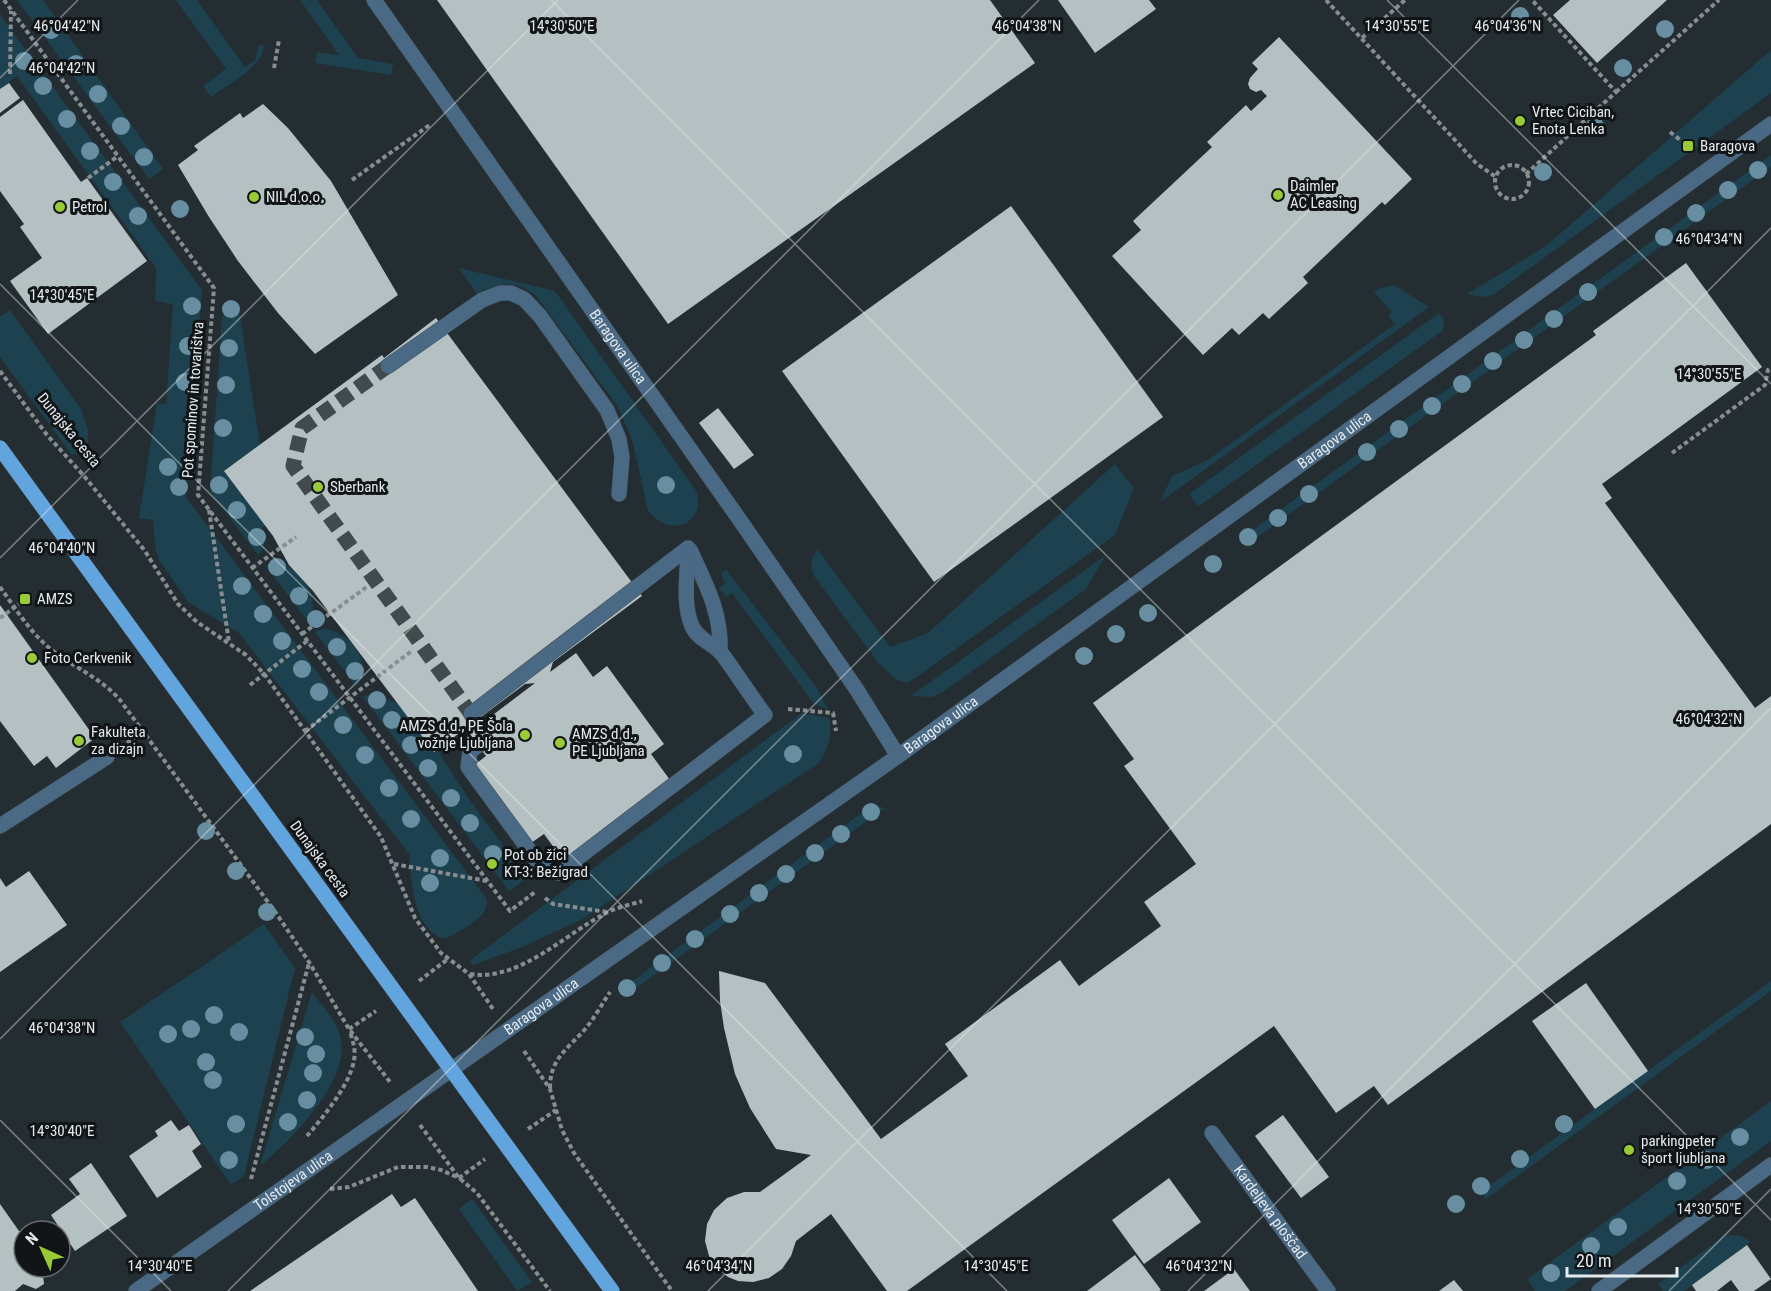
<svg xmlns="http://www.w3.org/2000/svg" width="1771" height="1291" font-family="'Roboto Condensed',sans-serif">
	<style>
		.green { fill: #1d414f }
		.building { fill: #b4c0c2 }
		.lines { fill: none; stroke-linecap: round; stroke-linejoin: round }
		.minor-tunnel { stroke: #414a4d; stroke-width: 15; stroke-dasharray: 15 8; stroke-linecap: butt }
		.minor-casing { stroke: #3f484b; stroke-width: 16 }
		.major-casing { stroke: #3f484b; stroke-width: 16 }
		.path { stroke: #878e91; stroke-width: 4; stroke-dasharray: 4.5 3; stroke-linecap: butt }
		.minor { stroke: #4a6985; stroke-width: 15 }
		.major { stroke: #62a5de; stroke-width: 15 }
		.tree { fill: #678fa1 }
		.ticks { fill: none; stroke: #e5ebed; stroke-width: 1.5; stroke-opacity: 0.45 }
		.poi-dot { fill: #99cb36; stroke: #111517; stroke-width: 2 }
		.labels { text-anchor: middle; stroke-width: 6; stroke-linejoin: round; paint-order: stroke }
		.poi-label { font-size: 15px; fill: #e5ebed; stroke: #111517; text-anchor: start }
		.street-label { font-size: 15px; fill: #e5ebed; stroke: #111517 }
		.ticks-label { font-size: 15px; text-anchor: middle; fill: #e5ebed; stroke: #111517; stroke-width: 6; stroke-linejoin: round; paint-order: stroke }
	</style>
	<rect width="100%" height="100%" fill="#242d31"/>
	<!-- green -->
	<g class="green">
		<polygon points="17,0 43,0 163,169 149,179"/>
		<path d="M176 0H197L245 67 255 60 259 45H264C263 68 228 84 211 97L203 86 226 69Z"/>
		<polygon points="300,0 317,0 358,58 393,64 391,75 315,63 317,52 339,55"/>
		<path d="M0 15 202 290 186 497 486 898C487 903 487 907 484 912 481 918 453 937 446 938 443 938 440 938 437 936 411 919 412 881 409 854L239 633 188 602 159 560 155 549 153 520 139 518 157 403 166 404 173 304 155 301 156 268 17 76 0 89Z"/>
		<polygon points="1771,50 1771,93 1493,295 1482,297 1467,294 1546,246"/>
		<polygon points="1771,155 1771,167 1249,543 1244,536"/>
		<path d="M459 268 555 291 697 492C705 527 668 537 648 511L633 443 618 407 537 297C518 280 499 281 477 294Z"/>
		<polygon points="1394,285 1429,307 1160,502 1172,476 1208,460 1395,324 1388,316 1392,312 1374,292 1380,288"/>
		<path d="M238 304 260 445 266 525 261 529C264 539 268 548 258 555L210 492 222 317 231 305Z"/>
		<polygon points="10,310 81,409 88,430 88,455 71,454 0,357 0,317"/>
		<path d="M1439 313C1445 318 1445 325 1442 331L1198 507 1189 494Z"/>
		<path d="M1115 464 1134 488 1115 535 914 679 907 683 897 680 880 665 814 576C810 567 810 557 818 550L890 647 928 633Z"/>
		<polygon points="1106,555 1086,589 943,692 932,697 911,696"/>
		<path d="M282 563C306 576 313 586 313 613L306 619 266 566Z"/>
		<polygon points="726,569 817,688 828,709 814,704 732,593 726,597 719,588 725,583 721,574"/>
		<path d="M323 629C348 629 376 665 356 686L314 631Z"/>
		<polygon points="373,693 400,705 418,720 467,796 527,878 509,891 363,697"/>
		<path d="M802 713 829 718C833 735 828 748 819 763L581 920 520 948 473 965 470 960Z"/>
		<polygon points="876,806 885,808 624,997 619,991 867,809"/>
		<polygon points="264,924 295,968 244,1176 231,1185 120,1022"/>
		<polygon points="1771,981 1771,991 1486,1199 1481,1192"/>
		<path d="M312 992C322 1006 338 1022 341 1039 350 1081 290 1141 260 1166Z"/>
		<polygon points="1771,1101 1771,1141 1565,1291 1535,1291 1527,1279"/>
		<polygon points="472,1199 532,1282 517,1291 459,1209"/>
		<polygon points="1725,1235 1741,1236 1751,1242 1684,1291 1663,1291 1658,1284"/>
	</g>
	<!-- building -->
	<g class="building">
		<polygon points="437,0 990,0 1035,63 668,324"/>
		<polygon points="1058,0 1149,0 1156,9 1095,53"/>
		<polygon points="1570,0 1667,0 1597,63 1553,15"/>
		<polygon points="1279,37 1412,179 1385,205 1382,202 1303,277 1308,283 1269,319 1263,313 1239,335 1232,328 1203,355 1112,256 1141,230 1133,221 1212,147 1207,142 1246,105 1251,111 1267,96 1261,90 1256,92 1250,89 1248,84 1250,78 1258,69 1252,63"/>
		<polygon points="9,83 20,98 0,113 0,89"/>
		<polygon points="23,100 81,182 87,178 147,261 48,334 10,281 42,258 20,227 24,224 0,191 0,117"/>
		<polygon points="263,104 288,128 331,181 398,295 315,354 278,313 238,261 209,217 178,165 198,150 194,146 240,113 243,118"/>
		<polygon points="1011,206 1163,417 934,582 782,371"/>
		<polygon points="1686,263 1762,367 1602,484 1612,498 1605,503 1755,708 1771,696 1771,824 1388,1105 1374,1086 1336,1113 1274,1026 907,1291 887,1291 831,1214 796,1241 791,1256 782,1269 769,1278 753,1282 738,1281 728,1277 718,1269 709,1256 705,1241 707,1224 714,1210 727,1198 744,1192 760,1192 811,1155 776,1149 750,1108 735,1074 724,1028 720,1001 719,971 765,983 881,1139 968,1076 945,1044 1060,960 1079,986 1161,926 1144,902 1196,864 1124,766 1134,759 1093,703 1596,335 1593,331"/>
		<polygon points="436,318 642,596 553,662 550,672 576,653 593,677 607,666 664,744 651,754 670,780 563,860 544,834 531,843 473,766 486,756 469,733 535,683 525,684 434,752 313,591 289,565 273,536 224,471 382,355 384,358"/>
		<polygon points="718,408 754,455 734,469 699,423"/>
		<polygon points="0,605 95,738 56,768 47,756 34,766 0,721"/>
		<polygon points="29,871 67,925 0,972 0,878 6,887"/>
		<polygon points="1586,983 1648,1071 1595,1109 1532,1021"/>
		<polygon points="1283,1115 1329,1177 1301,1198 1255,1136"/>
		<polygon points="171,1120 179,1131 189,1125 201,1144 192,1151 202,1167 157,1198 129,1156 158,1136 155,1131"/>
		<polygon points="91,1163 127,1216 75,1251 51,1215 80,1194 69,1179"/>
		<polygon points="1169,1178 1201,1222 1144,1264 1112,1220"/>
		<polygon points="392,1194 401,1207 415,1198 478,1291 250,1291"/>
		<polygon points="0,1204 19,1231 24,1231 24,1267 26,1267 28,1273 35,1271 43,1275 44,1284 36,1289 23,1284 15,1291 0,1291"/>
		<polygon points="1747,1245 1771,1279 1754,1291 1739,1291 1731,1280 1717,1291 1696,1291 1692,1285"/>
		<polygon points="1135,1255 1161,1290 1159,1291 1087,1291"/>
		<polygon points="1234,1269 1250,1291 1204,1291"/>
		<polygon points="1454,1280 1463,1291 1439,1291"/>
	</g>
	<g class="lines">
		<!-- minor-tunnel -->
		<polyline class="minor-tunnel" points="388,366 302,428 293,466 471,714"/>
		<!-- minor casing -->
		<g class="minor-casing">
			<g id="minor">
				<path id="s1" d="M374 0 737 516 857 690 898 756"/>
				<polyline points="388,366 482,300 500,293 511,293 524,299 540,316 607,410 619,439 622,457 619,494"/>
				<path d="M690 550C706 584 722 614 720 652"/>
				<polyline points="471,714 688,548"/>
				<path d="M479 745 470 751 468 767 540 865 558 873 765 715C750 695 737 674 722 654 713 643 698 640 692 626 682 604 688 572 688 548"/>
				<polyline points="0,826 107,757"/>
				<path id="s2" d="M1212 1133 1328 1291"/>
				<path id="s3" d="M136 1291 898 756 1771 124"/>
				<polyline points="1599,1291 1771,1165"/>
			</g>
		</g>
		<!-- major casing -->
		<g class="major-casing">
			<polyline id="major" points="0,448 612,1291"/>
		</g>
		<!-- path -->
		<g class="path">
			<polyline points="4,0 214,288 198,495 510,911 535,892"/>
			<polyline points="1326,0 1477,164 1496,177"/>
			<polyline points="1362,38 1405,0"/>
			<polyline points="274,68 279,40"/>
			<polyline points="10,74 11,11"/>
			<polyline points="1616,92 1719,0"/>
			<polyline points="1670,132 1688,146"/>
			<circle cx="1512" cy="182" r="17"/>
			<polyline points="1526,174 1616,92 1532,0"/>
			<polyline points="88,178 118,156"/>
			<polyline points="352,180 431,124"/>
			<polyline points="0,371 47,435 84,476 145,551 178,604 197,622 246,655 265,675 381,837 415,918 441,953 469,974 493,1009"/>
			<polyline points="1672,453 1765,385 1768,370 1771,368"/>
			<polyline points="209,510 229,642"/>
			<polyline points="252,568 296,537"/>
			<path d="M0 587C16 609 31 634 53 651 75 668 101 678 120 700L276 913 309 962 349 1029 390 1082"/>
			<polyline points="0,618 31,595"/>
			<polyline points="302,634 368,586"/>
			<polyline points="250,685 307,641"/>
			<polyline points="788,709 833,713 836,731"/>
			<polyline points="305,731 413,650"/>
			<polyline points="127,743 143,732"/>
			<polyline points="394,864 487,881"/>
			<polyline points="545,898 553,904 607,912"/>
			<path d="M470 974C519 982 565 934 606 913 617 907 630 905 642 901"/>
			<polyline points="419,981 448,959"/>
			<polyline points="349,1029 376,1011"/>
			<polyline points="524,1051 550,1089 562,1130 574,1153 672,1291"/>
			<path d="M550 1088C550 1058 568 1049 586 1028 595 1017 602 1004 610 992"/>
			<polyline points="420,1125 459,1178 477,1193 550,1291"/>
			<polyline points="528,1129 556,1110"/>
			<path d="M307 1136C323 1117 350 1085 354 1060 356 1051 353 1041 350 1032"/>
			<polyline points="251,1179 309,963"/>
			<polyline points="330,1189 349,1187 398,1167 427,1167 441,1170 459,1178 485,1159"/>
		</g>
		<!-- minor -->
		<use href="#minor" class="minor"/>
		<!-- major -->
		<use href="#major" class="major"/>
	</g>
	<!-- trees -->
	<g class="tree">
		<circle cx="1520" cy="16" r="9"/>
		<circle cx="1665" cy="29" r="9"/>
		<circle cx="51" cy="30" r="9"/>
		<circle cx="24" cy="61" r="9"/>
		<circle cx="76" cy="64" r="9"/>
		<circle cx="1623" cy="68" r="9"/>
		<circle cx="43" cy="86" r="9"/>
		<circle cx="98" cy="94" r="9"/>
		<circle cx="67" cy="119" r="9"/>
		<circle cx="121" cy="126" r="9"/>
		<circle cx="1595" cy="126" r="9"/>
		<circle cx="90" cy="151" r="9"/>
		<circle cx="144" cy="157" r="9"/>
		<circle cx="1758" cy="170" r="9"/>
		<circle cx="1543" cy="172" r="9"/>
		<circle cx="113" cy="182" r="9"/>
		<circle cx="1728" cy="190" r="9"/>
		<circle cx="180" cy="209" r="9"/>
		<circle cx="1696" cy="213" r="9"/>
		<circle cx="138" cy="216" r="9"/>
		<circle cx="1664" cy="237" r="9"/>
		<circle cx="1588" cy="292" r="9"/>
		<circle cx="192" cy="306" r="9"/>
		<circle cx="231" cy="309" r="9"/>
		<circle cx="1554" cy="319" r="9"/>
		<circle cx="1524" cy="340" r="9"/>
		<circle cx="188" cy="346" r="9"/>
		<circle cx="229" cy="348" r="9"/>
		<circle cx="1493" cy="361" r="9"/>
		<circle cx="185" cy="382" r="9"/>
		<circle cx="1462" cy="384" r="9"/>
		<circle cx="226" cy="385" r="9"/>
		<circle cx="1432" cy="406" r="9"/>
		<circle cx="223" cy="428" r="9"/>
		<circle cx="1399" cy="429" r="9"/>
		<circle cx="1367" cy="452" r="9"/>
		<circle cx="168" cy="467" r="9"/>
		<circle cx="219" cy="485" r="9"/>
		<circle cx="666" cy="485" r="9"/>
		<circle cx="179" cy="487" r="9"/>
		<circle cx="1309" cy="494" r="9"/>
		<circle cx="237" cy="510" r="9"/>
		<circle cx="1278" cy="518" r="9"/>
		<circle cx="257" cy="537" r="9"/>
		<circle cx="1248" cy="537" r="9"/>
		<circle cx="1213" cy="564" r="9"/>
		<circle cx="277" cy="567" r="9"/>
		<circle cx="242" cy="586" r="9"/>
		<circle cx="299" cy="596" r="9"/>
		<circle cx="1148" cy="613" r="9"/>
		<circle cx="263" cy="614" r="9"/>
		<circle cx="316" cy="619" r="9"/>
		<circle cx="1116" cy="634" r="9"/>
		<circle cx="282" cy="641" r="9"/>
		<circle cx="337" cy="647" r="9"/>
		<circle cx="1084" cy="656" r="9"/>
		<circle cx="302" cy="669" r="9"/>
		<circle cx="355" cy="671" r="9"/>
		<circle cx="319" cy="692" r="9"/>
		<circle cx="377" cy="700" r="9"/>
		<circle cx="392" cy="720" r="9"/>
		<circle cx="343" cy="725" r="9"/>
		<circle cx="411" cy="745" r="9"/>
		<circle cx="793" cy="754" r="9"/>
		<circle cx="365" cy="755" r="9"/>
		<circle cx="428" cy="768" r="9"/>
		<circle cx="389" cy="788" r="9"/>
		<circle cx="451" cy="798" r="9"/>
		<circle cx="871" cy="812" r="9"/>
		<circle cx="411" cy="819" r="9"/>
		<circle cx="470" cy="823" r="9"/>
		<circle cx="206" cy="831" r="9"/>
		<circle cx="841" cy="834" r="9"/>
		<circle cx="815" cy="853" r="9"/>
		<circle cx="493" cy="854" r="9"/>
		<circle cx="440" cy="858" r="9"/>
		<circle cx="236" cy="871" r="9"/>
		<circle cx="786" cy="874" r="9"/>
		<circle cx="430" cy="883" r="9"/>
		<circle cx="759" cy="893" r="9"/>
		<circle cx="267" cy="912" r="9"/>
		<circle cx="730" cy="914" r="9"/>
		<circle cx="695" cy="939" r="9"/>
		<circle cx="662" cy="963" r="9"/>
		<circle cx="627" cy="988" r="9"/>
		<circle cx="214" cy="1015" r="9"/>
		<circle cx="191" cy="1029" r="9"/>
		<circle cx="239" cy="1032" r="9"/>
		<circle cx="168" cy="1034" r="9"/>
		<circle cx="305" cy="1037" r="9"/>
		<circle cx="316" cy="1054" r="9"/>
		<circle cx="206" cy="1062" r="9"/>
		<circle cx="313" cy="1073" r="9"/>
		<circle cx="213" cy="1080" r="9"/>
		<circle cx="307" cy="1100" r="9"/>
		<circle cx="288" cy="1122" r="9"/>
		<circle cx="236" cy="1124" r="9"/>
		<circle cx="1564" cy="1124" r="9"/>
		<circle cx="1740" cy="1137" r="9"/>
		<circle cx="1520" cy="1159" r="9"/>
		<circle cx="229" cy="1160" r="9"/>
		<circle cx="1707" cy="1160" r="9"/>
		<circle cx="1677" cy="1181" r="9"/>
		<circle cx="1481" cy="1186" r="9"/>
		<circle cx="1456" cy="1204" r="9"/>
		<circle cx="1618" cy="1227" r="9"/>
		<circle cx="1591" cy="1246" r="9"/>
		<circle cx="1551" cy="1273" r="9"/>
	</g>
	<!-- ticks -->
	<path class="ticks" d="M551 0 1771 1220M1387 0 1771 384M0 78 78 0M0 284 1007 1291M0 558 558 0M0 1039 1039 0M0 1120 171 1291M228 1291 1519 0M708 1291 1771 228M1188 1291 1771 708M1669 1291 1771 1189"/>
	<!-- markers -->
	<g class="poi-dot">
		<circle cx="1520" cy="121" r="6"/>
		<rect x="1682" y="140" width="12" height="12" rx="3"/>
		<circle cx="1278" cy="195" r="6"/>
		<circle cx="254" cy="197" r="6"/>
		<circle cx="60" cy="207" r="6"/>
		<circle cx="318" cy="487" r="6"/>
		<rect x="19" y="593" width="12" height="12" rx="3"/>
		<circle cx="32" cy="658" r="6"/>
		<circle cx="525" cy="735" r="6"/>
		<circle cx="79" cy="741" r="6"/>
		<circle cx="560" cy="743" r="6"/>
		<circle cx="492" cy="864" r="6"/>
		<circle cx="1629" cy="1150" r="6"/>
	</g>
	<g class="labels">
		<!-- poi labels -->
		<g class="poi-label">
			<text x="1532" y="117">Vrtec Ciciban,<tspan x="1532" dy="17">Enota Lenka</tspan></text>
			<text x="1700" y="151">Baragova</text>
			<text x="1290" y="191">Daimler<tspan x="1290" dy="17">AC Leasing</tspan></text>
			<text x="266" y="202">NIL d.o.o.</text>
			<text x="72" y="212">Petrol</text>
			<text x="330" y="492">Sberbank</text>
			<text x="37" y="604">AMZS</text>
			<text x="44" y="663">Foto Cerkvenik</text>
			<text x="513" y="731" text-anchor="end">AMZS d.d., PE Šola<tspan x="513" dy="17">vožnje Ljubljana</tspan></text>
			<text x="91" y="737">Fakulteta<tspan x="91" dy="17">za dizajn</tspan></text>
			<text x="572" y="739">AMZS d.d.,<tspan x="572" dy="17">PE Ljubljana</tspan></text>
			<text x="504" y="860">Pot ob žici<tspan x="504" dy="17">KT-3: Bežigrad</tspan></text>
			<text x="1641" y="1146">parkingpeter<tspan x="1641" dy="17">šport ljubljana</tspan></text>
		</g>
		<!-- street labels -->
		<g class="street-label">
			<text dy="5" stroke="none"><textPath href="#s1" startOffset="424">Baragova ulica</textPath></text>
			<text transform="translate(193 400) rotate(-86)" y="5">Pot spominov in tovarištva</text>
			<text transform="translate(69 430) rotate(51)" y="5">Dunajska cesta</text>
			<text dy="5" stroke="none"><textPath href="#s3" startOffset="1470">Baragova ulica</textPath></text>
			<text dy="5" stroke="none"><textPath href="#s3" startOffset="984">Baragova ulica</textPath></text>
			<text transform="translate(320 859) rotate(54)" y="5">Dunajska cesta</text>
			<text dy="5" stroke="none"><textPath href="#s3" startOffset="495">Baragova ulica</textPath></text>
			<text dy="5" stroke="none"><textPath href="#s3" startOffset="192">Tolstojeva ulica</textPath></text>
			<text dy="5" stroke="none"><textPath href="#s2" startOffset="98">Kardeljeva ploščad</textPath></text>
		</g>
	</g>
	<g class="ticks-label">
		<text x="562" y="31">14°30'50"E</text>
		<text x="1028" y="31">46°04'38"N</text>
		<text x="1397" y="31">14°30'55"E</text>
		<text x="67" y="31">46°04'42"N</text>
		<text x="1508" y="31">46°04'36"N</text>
		<text x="62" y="73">46°04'42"N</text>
		<text x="1709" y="244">46°04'34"N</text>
		<text x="62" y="300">14°30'45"E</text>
		<text x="1709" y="379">14°30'55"E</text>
		<text x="62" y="553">46°04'40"N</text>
		<text x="1709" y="724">46°04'32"N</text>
		<text x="62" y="1033">46°04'38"N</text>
		<text x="62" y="1136">14°30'40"E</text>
		<text x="1709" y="1214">14°30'50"E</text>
		<text x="719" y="1271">46°04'34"N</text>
		<text x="1199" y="1271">46°04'32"N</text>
		<text x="160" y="1271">14°30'40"E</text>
		<text x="996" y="1271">14°30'45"E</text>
	</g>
	<!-- north arrow -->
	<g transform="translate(42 1249) rotate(315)"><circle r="28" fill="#111517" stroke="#666b6d" stroke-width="1.5"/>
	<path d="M0-4.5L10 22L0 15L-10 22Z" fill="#99cb36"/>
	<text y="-9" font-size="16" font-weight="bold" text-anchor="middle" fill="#e5ebed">N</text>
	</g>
	<!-- scale -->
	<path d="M1567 1267v9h110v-9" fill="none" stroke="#e5ebed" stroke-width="3"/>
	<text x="1576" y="1267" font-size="18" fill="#e5ebed" stroke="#111517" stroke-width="4.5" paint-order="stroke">20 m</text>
</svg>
